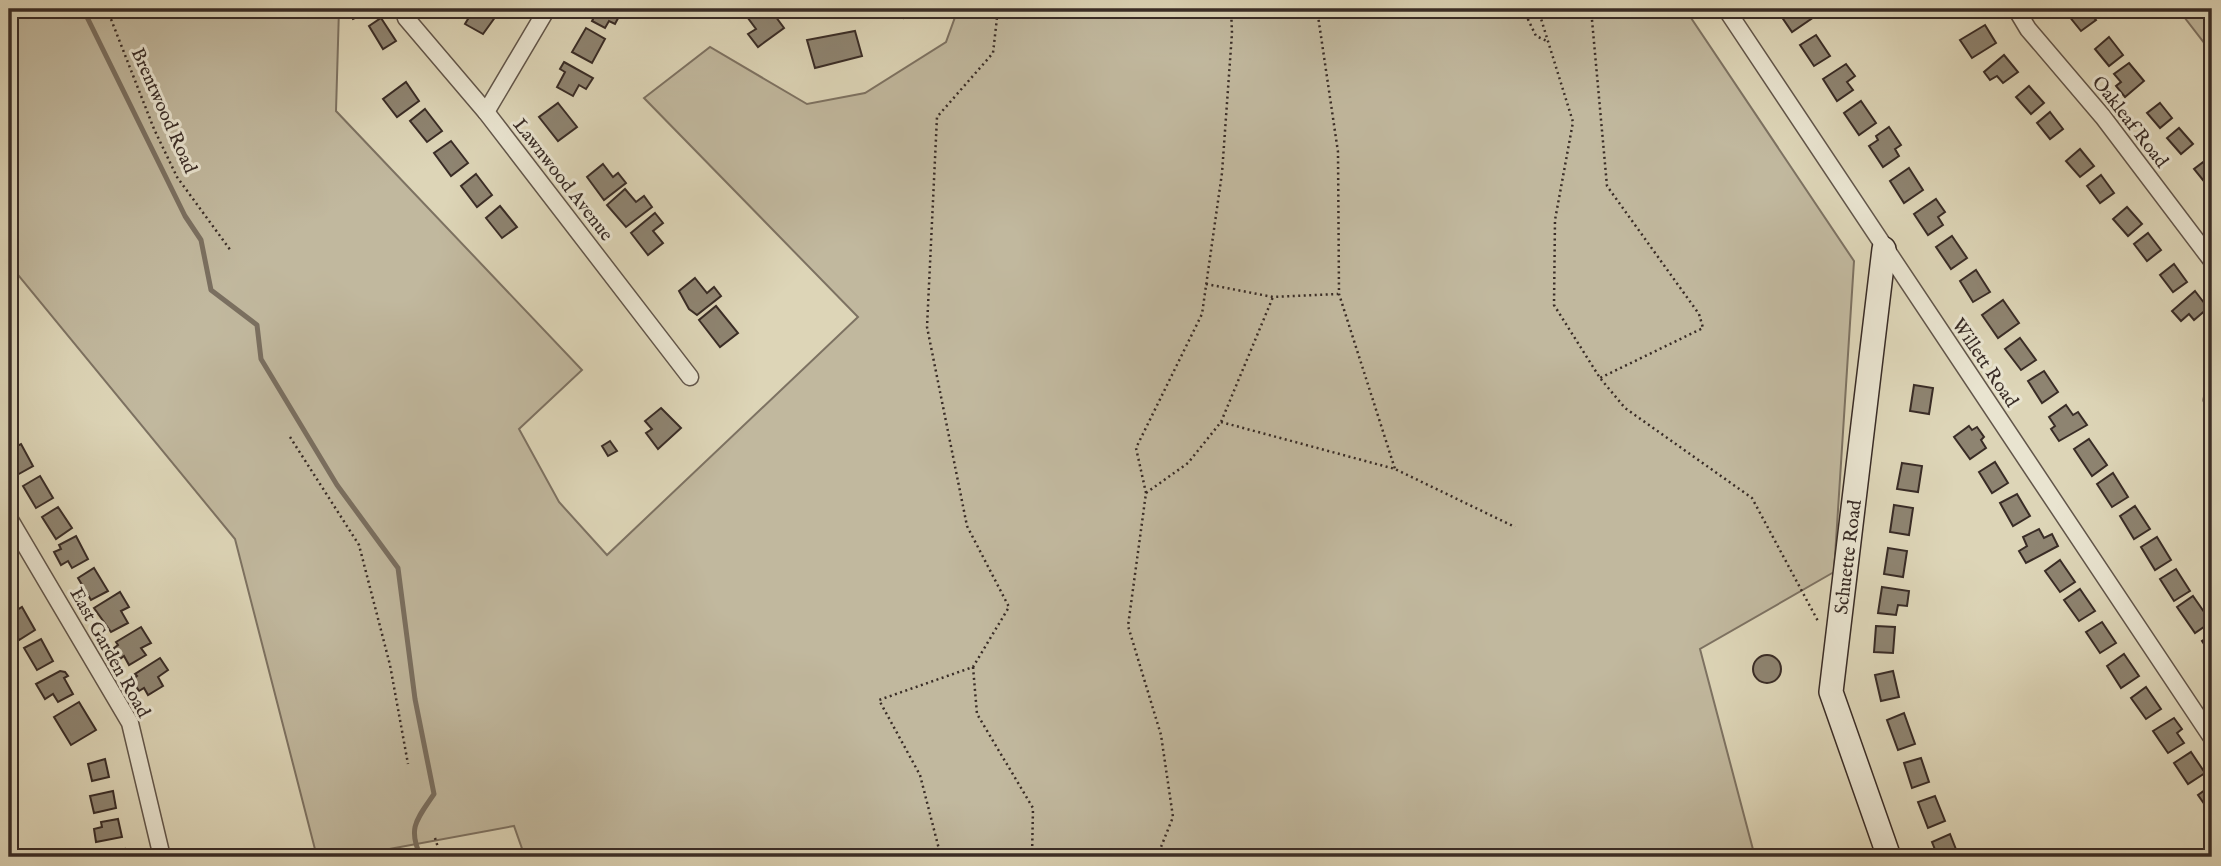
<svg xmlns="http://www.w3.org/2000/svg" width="2221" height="866" font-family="'IM FELL English',serif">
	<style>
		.green { fill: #c1b89e; stroke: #7d7262; stroke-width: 2 }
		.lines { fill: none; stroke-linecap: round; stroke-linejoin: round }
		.stream { stroke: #7a6f60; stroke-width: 5 }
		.building { fill: #8e8471; stroke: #392c26; stroke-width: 2 }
		.lane-casing { stroke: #62564a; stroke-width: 11 }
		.street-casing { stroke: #62564a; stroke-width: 19 }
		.secondary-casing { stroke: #392c26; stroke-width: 26 }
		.path { stroke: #392c26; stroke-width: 2.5; stroke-dasharray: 2 3.5; stroke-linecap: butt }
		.lane { stroke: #e9e4d0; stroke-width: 8 }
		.street { stroke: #e9e4d0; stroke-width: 16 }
		.secondary { stroke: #e9e4d0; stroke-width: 23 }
		.labels { text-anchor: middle; stroke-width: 6; stroke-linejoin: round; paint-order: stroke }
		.street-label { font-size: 19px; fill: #392c26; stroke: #e9e4d0 }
	</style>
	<rect width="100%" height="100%" fill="#ddd5b7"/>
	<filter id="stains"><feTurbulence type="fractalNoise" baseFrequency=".00286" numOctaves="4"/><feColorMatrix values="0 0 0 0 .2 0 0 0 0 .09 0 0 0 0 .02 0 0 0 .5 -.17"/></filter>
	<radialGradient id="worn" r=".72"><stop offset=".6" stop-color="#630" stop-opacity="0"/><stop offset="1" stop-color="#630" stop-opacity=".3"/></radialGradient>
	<!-- green -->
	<g class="green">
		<polygon points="9,9 339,9 336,111 582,370 519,429 559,502 607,555 858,317 644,98 710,47 807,104 865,93 946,42 958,9 1685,9 1854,261 1834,572 1700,649 1755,857 525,857 514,826 346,857 317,857 235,539 9,264"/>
		<polygon points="2178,9 2212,9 2212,53"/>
	</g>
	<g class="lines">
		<!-- stream -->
		<path class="stream" d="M83 9 185 216 201 240 211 290 257 325 261 359 337 485 398 568 415 699 434 794C417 819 407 828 421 857"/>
	</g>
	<!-- building -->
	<g class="building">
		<polygon points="349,9 375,9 353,19"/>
		<polygon points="474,9 501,9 483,34 465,24"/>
		<polygon points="598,9 623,9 615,24 609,21 605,28 592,21"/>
		<polygon points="753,9 770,9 784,28 758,47 748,34 756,29 745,14"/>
		<polygon points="868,9 905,9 903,18"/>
		<polygon points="1779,9 1798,9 1802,13 1808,9 1814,17 1792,32 1777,10"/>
		<polygon points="1955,9 1974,9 1959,17"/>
		<polygon points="2077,9 2087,9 2096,20 2081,31 2069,16"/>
		<polygon points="381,18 396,41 383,49 369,26"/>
		<polygon points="1985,25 1996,43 1972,58 1960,40"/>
		<polygon points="586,28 605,39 592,63 572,52"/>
		<polygon points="855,31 862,56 815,68 807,40"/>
		<polygon points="1816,35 1830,56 1814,66 1800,45"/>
		<polygon points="2109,37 2123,55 2109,66 2095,49"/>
		<polygon points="2004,55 2018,72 2003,83 1997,76 1990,80 1984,72"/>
		<polygon points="564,62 593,78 586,89 579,85 573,96 557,87 565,72 560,69"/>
		<polygon points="2129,63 2144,81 2125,97 2116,86 2121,82 2114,74"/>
		<polygon points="1846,64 1855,76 1847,82 1853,90 1837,101 1823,79"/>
		<polygon points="406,82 419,101 397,117 383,99"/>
		<polygon points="2029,86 2044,103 2031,114 2016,97"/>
		<polygon points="1861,101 1876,123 1859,135 1844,113"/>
		<polygon points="558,103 577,127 558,141 539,117"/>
		<polygon points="2160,103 2172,118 2160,128 2147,113"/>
		<polygon points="425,109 442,131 427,142 410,121"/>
		<polygon points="2050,112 2063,129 2050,139 2037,123"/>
		<polygon points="1889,127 1901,145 1895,149 1899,156 1883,167 1869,146 1878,140 1876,136"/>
		<polygon points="2179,128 2193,144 2181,154 2167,138"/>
		<polygon points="451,141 468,163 451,176 434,153"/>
		<polygon points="2080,149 2094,166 2080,177 2066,161"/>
		<polygon points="2206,160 2212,168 2212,181 2207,185 2194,169"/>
		<polygon points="603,164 613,177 618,173 626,183 604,200 587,177"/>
		<polygon points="1909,168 1923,190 1904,203 1890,181"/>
		<polygon points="476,174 492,195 477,207 461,186"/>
		<polygon points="2101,175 2114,193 2100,203 2087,186"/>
		<polygon points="625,189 636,202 644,196 652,207 626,227 607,205"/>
		<polygon points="1936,199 1945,212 1938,217 1943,225 1928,235 1914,214"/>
		<polygon points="500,206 517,227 502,238 486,218"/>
		<polygon points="2127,207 2142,224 2128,236 2113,219"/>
		<polygon points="655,213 663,223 653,231 663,243 648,255 631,233"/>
		<polygon points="2148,233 2161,250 2147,261 2134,244"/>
		<polygon points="1952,236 1967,258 1951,269 1936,247"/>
		<polygon points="2174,264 2187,282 2173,292 2160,275"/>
		<polygon points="1976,270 1990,292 1973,302 1960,281"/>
		<polygon points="695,278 707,293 714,287 721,296 697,315 689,309 679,291"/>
		<polygon points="2195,291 2208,308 2194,320 2189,314 2181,321 2172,311"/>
		<polygon points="2003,300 2019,323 1998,338 1982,315"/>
		<polygon points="716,306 738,333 720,347 699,320"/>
		<polygon points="2020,338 2036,360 2021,370 2005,349"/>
		<polygon points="2044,371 2058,392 2042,403 2028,381"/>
		<polygon points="1914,385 1933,388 1929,414 1910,411"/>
		<polygon points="2066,405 2073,415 2078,412 2087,425 2059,441 2051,429 2055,426 2049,417"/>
		<polygon points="661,408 681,428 658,449 646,433 652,429 645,421"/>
		<polygon points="9,423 16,435 9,439"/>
		<polygon points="1969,426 1972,430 1977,427 1984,437 1981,440 1986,448 1970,459 1954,437"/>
		<polygon points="2089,439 2107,465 2092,476 2074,449"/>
		<polygon points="610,441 617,451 608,456 602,446"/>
		<polygon points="21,444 33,466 17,475 9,461 9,450"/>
		<polygon points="1995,462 2008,483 1992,493 1979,472"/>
		<polygon points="1902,463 1922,466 1918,492 1897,489"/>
		<polygon points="2113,473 2128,497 2112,507 2097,484"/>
		<polygon points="40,476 53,498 36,508 23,486"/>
		<polygon points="2017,494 2030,516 2013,526 2000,503"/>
		<polygon points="1894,505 1913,508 1909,535 1890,532"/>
		<polygon points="2135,506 2150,529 2134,539 2120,516"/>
		<polygon points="58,507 72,528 56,539 42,517"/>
		<polygon points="2039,529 2044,538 2052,534 2058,546 2026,563 2019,551 2027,546 2023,537"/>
		<polygon points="76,536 88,559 72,568 68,561 61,565 54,552 61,549 59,545"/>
		<polygon points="2157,537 2171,560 2155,570 2141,547"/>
		<polygon points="1888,548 1907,551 1903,577 1884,574"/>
		<polygon points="2060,560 2075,582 2060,592 2045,571"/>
		<polygon points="94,568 108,591 91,600 78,578"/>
		<polygon points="2176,569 2190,591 2174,601 2160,579"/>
		<polygon points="9,586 15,597 9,601"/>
		<polygon points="1882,587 1909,591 1907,606 1898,605 1896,615 1878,613"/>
		<polygon points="2080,589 2095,611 2079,621 2064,600"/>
		<polygon points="120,592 129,607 121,611 128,623 111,632 94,608"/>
		<polygon points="2193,596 2211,622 2195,633 2177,607"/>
		<polygon points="22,607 35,630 19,640 12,627 9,629 9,615"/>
		<polygon points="2102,622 2116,643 2100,653 2086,632"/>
		<polygon points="1876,626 1895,627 1893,653 1874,652"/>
		<polygon points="141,627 151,643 141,648 146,655 129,665 124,656 120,659 114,648 118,645 116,642"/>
		<polygon points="2212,634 2212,656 2202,641"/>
		<polygon points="41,639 53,661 37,670 24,648"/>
		<polygon points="2124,654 2139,676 2121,688 2107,666"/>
		<circle cx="1767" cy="669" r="14"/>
		<polygon points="160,658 168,670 158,677 163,686 148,695 144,688 139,691 132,680 137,676 135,674"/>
		<polygon points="60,671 65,672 68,676 64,678 73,694 58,702 53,694 45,699 36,684"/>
		<polygon points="1893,671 1899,697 1881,701 1875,675"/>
		<polygon points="2146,687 2161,709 2146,719 2131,698"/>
		<polygon points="79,702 96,730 71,745 54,717"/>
		<polygon points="1904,713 1915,744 1898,750 1887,720"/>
		<polygon points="2174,718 2182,729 2177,733 2184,743 2168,753 2153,731"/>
		<polygon points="2191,752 2205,773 2188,784 2174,763"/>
		<polygon points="1921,758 1929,782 1912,788 1904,763"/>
		<polygon points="105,759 109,777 92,781 88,764"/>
		<polygon points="2212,785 2212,815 2198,795"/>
		<polygon points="113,791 116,808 94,813 90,796"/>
		<polygon points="1935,796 1945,821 1928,828 1918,802"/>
		<polygon points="118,819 122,837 96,842 94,829 102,827 101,822"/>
		<polygon points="1950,834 1959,857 1938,857 1932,842"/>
		<polygon points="125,849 127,857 109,857 108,852"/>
	</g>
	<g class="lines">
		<!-- lane casing -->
		<g class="lane-casing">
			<polyline id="lane" points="2212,375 2208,400 2212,411"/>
		</g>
		<!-- street casing -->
		<g class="street-casing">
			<g id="street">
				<polyline points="403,9 406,18 486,112 690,377"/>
				<polyline points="1726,9 2212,738"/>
				<polyline points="2016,9 2028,29 2103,117 2212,261"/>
				<polyline points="486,112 547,9"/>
				<polyline points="9,518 130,723 162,857"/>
			</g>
		</g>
		<!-- secondary casing -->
		<g class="secondary-casing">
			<polyline id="secondary" points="1884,249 1831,692 1889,857"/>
		</g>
		<!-- path -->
		<g class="path">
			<polyline points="107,9 154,129 177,177 231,251"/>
			<polyline points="1317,9 1338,152 1339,294 1395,469"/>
			<polyline points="1523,9 1536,36 1547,41"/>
			<polyline points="1538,9 1573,122 1555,220 1554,305 1600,378 1625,408 1752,498 1819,623"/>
			<polyline points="1591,9 1607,186 1699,314 1703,328 1600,378"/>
			<polyline points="1206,284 1273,297 1338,294"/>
			<polyline points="1221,422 1395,469 1515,527"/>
			<polyline points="290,437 359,545 390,665 408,764"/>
			<polyline points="1146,493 1188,463 1221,422 1273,297"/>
			<polyline points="973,667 977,714 1033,808 1032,857"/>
			<polyline points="435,838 441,857"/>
			<polyline points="941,857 920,775 879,700 973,667 1009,607 967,526 927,327 937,117 993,53 998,9"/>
			<polyline points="1157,857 1173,817 1161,735 1128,626 1146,493 1136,448 1202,314 1222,173 1232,33 1231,9"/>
		</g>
		<!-- lane -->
		<use href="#lane" class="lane"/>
		<!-- street -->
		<use href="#street" class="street"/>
		<!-- secondary -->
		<use href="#secondary" class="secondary"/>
	</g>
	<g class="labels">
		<!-- street labels -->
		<g class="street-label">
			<text transform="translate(165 110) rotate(66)" y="7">Brentwood Road</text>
			<text transform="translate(2131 121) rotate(52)" y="7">Oakleaf Road</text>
			<text transform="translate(564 179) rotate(52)" y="7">Lawnwood Avenue</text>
			<text transform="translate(1986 362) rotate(56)" y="7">Willett Road</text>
			<text transform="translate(1847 557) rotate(-83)" y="7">Schuette Road</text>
			<text transform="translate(111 652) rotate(61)" y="7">East Garden Road</text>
		</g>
	</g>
	<!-- margin -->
	<rect width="2221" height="866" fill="none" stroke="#ddd5b7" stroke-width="35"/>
	<rect x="10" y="10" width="2200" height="845" fill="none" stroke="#392c26" stroke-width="3.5"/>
	<rect x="18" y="18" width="2186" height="831" fill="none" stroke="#392c26" stroke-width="2"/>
	<rect width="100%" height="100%" filter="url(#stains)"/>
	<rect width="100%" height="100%" fill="url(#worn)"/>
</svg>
